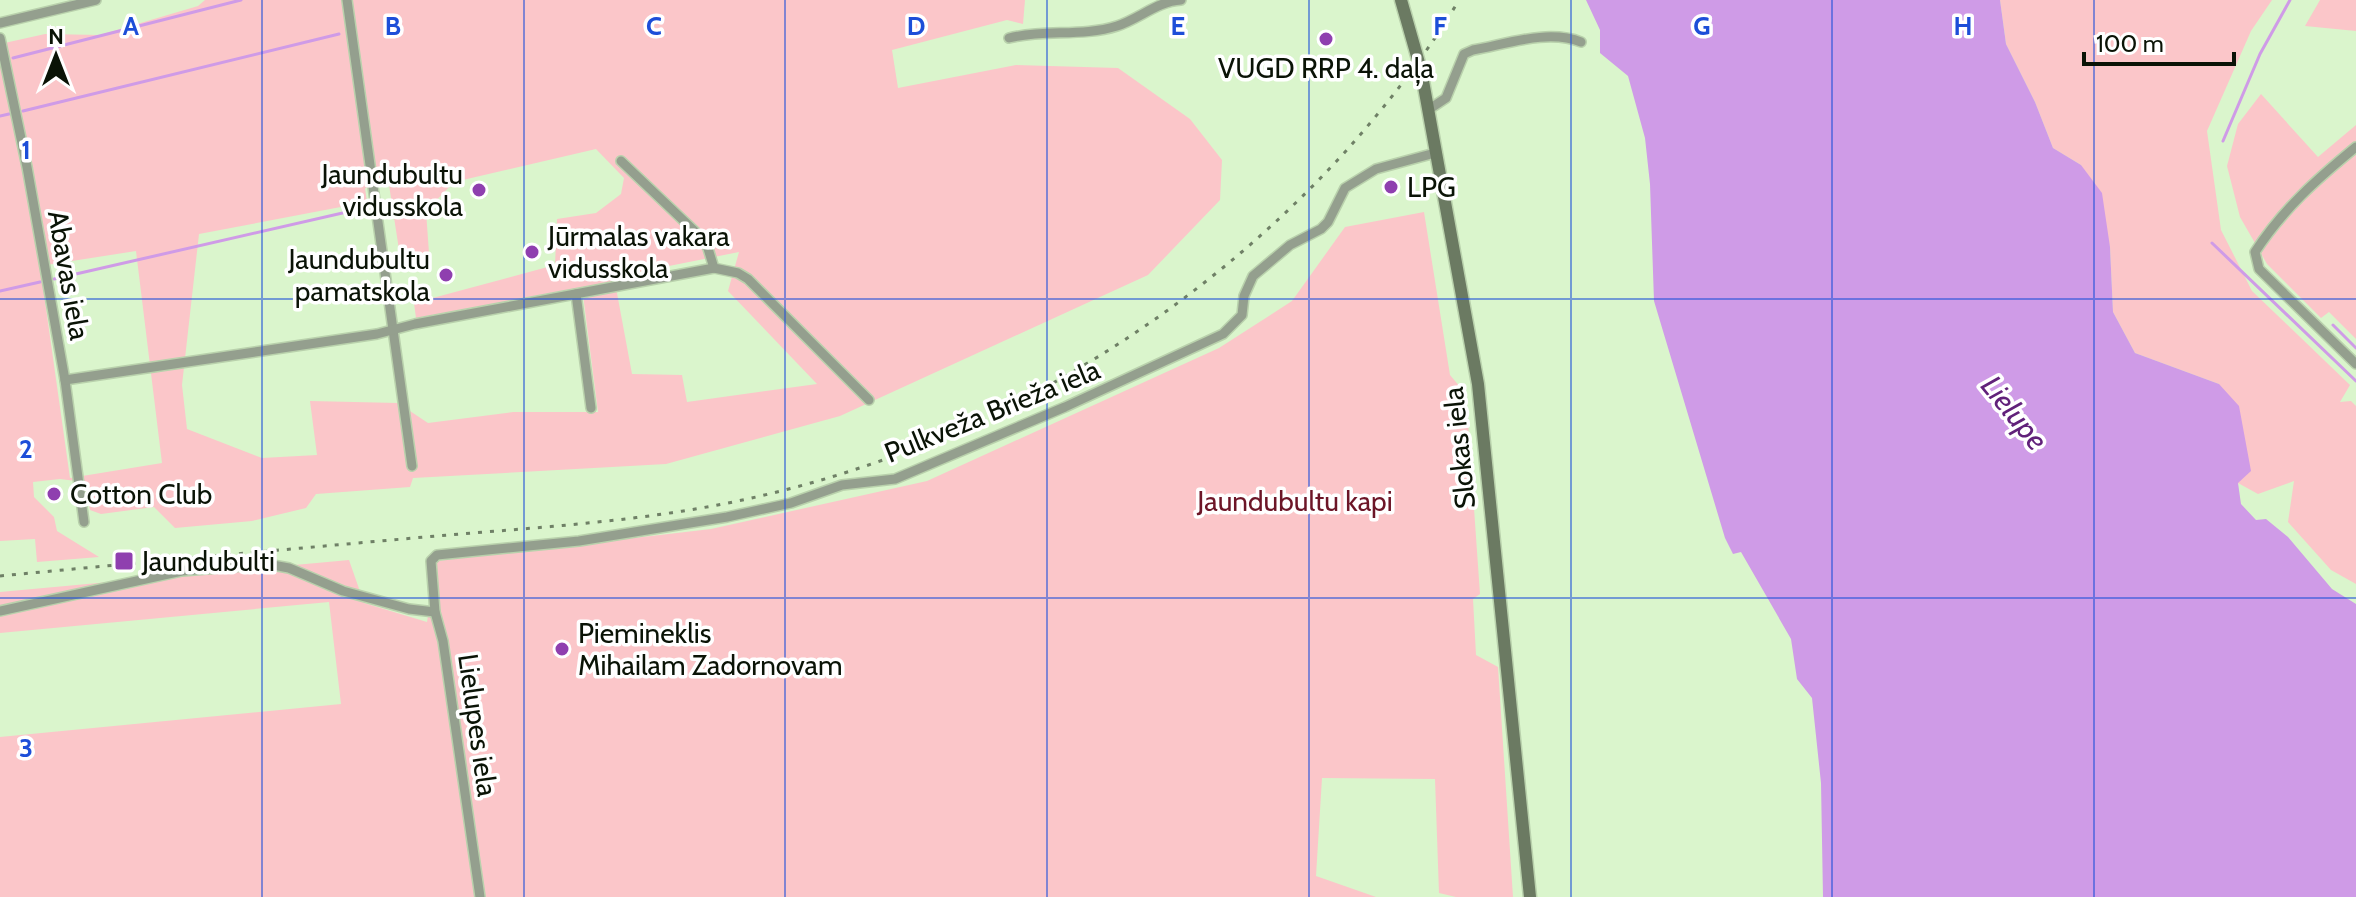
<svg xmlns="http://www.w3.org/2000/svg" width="2356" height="897" font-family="Cabin,sans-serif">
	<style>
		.green { fill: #fbc6c9; fill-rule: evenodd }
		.water { fill: #cf9be7 }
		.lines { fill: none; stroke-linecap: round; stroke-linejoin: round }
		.stream { stroke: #cf9be7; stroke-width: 3 }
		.minor-casing { stroke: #b9d1ac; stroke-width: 12 }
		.secondary-casing { stroke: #b9d1ac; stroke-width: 15 }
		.minor { stroke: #949f8e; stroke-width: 9 }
		.secondary { stroke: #6b7a62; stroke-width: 12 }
		.rail { stroke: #6f8066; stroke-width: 3; stroke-dasharray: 4 8; stroke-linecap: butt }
		.grid { fill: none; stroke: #1d4ed8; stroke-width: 2; stroke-opacity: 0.55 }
		.poi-dot { fill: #8f3faf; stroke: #fff; stroke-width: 3 }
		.labels { text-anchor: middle; stroke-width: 7; stroke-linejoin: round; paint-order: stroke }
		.poi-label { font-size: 28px; fill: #0a1306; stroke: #fff; text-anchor: start }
		.street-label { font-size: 28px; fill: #0a1306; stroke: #fff }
		.park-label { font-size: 28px; fill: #6c1527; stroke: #fff }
		.water-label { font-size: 30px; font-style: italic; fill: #61217a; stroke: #fff }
		.grid-label { font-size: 26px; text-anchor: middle; font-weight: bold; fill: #1d4ed8; stroke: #fff; stroke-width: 7; stroke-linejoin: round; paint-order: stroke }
	</style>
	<rect width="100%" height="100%" fill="#daf5cc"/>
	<!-- green -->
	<g class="green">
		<path d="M205 0H1025L1023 24 1007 20 892 50 898 88 1016 65 1118 68 1190 119 1222 160 1220 200 1148 275 840 416 666 464 413 478 410 487 316 494 306 508 252 521 175 528 154 507 101 514 90 510 84 482 60 479 33 482 34 497 54 517 57 531 99 557 37 562 35 539 0 541V44L45 34 100 35 198 6ZM596 149 624 178 621 194 596 213 557 219 555 265 414 303 416 318 582 287 598 412H513L428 423 398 403 310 401 317 455 262 458 187 429 182 385 199 234 367 202 365 188 389 185 400 256 429 253 426 211 454 182ZM136 251 162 463 70 478 40 266ZM739 252 728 291 817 384 687 402 682 375 632 374 614 277Z"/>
		<polygon points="2000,0 2272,0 2251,31 2207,131 2221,230 2252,291 2350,385 2340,402 2351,401 2356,406 2356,584 2331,570 2288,522 2294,481 2258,494 2238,483 2219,384 2135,353 2113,312 2110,247 2081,165 2053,148 2035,102 2006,44"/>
		<polygon points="2320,0 2356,0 2356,31 2305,26"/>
		<polygon points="2261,94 2318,157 2356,125 2356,339 2329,312 2321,318 2267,264 2240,217 2227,166 2238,124"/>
		<polygon points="1424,212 1450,375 1466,394 1480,594 1473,599 1476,655 1498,667 1513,897 1456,897 1439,893 1435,779 1322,778 1316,876 1376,897 0,897 0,737 341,704 329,602 0,633 0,592 349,560 364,603 427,622 437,561 711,529 927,481 1219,348 1292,301 1345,227"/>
	</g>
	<!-- water -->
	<polygon class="water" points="1586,0 2000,0 2006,44 2035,102 2053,148 2081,165 2102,193 2110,247 2113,312 2135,353 2219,384 2239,406 2251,471 2238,483 2241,504 2256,520 2266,519 2288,537 2332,589 2356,604 2356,897 1823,897 1821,783 1812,698 1797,679 1791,639 1741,552 1733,554 1725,538 1654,301 1650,184 1645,138 1628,76 1600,53 1600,30"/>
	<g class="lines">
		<!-- stream -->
		<g class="stream">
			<polyline points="13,58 241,0"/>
			<polyline points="23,111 339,34"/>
			<polyline points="0,116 9,114"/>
			<polyline points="2223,141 2260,54 2290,0"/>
			<polyline points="2212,243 2356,381"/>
			<polyline points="54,279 360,209"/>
			<polyline points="0,291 40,282"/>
			<polyline points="2333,325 2356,348"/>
		</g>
		<!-- minor casing -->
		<g class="minor-casing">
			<g id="minor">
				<polyline points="347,0 412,466"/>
				<polyline points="0,23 96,0"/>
				<polyline points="0,38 27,167 65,380 84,522"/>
				<path d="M1009 38C1044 29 1082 37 1117 26 1139 19 1158 1 1181 0"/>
				<path d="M1428 110 1446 98 1464 54 1473 50C1507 44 1548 29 1581 42"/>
				<path d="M2356 147C2317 179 2283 209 2255 252L2259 269 2356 364"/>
				<polyline points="621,161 706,242 714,268 738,273 748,279 869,400"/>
				<polyline points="576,294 591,408"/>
				<polyline points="65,380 377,334 415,324 714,268"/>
				<polyline points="0,611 182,571 267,564 289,568 343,591 409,609 435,612"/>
				<polyline points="480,897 443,641 435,612 431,561 437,555 579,541 727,517 791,503 842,485 895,479 1065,407 1223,334 1242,315 1244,296 1253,276 1290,245 1321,229 1328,222 1345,188 1376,169 1435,153"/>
			</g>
		</g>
		<!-- secondary casing -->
		<g class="secondary-casing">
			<polyline id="secondary" points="1401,0 1421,70 1478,384 1530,897"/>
		</g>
		<!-- minor -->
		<use href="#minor" class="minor"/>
		<!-- secondary -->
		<use href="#secondary" class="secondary"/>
		<!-- rail -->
		<path class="rail" d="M0 576C145 562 291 549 436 536 543 527 651 521 756 497 983 445 1188 324 1345 152 1387 105 1427 54 1459 0"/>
	</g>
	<!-- grid -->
	<path class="grid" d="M262 0V897M524 0V897M785 0V897M1047 0V897M1309 0V897M1571 0V897M1832 0V897M2094 0V897M0 299H2356M0 598H2356"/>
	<!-- markers -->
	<g class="poi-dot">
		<circle cx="1326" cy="39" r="8"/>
		<circle cx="1391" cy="187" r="8"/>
		<circle cx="479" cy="190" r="8"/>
		<circle cx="532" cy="252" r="8"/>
		<circle cx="446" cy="275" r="8"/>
		<circle cx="54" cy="494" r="8"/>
		<rect x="114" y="551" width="20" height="20" rx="4"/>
		<circle cx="562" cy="649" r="8"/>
	</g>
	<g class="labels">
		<!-- poi labels -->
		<g class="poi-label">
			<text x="1326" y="78" text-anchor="middle">VUGD RRP 4. daļa</text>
			<text x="463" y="184" text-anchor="end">Jaundubultu<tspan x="463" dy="32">vidusskola</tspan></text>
			<text x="1407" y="197">LPG</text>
			<text x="548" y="246">Jūrmalas vakara<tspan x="548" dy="32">vidusskola</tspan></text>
			<text x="430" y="269" text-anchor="end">Jaundubultu<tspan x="430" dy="32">pamatskola</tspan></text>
			<text x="70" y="504">Cotton Club</text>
			<text x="142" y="571">Jaundubulti</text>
			<text x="578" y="643">Piemineklis<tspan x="578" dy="32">Mihailam Zadornovam</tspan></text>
		</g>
		<!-- street labels -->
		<g class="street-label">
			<text transform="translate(69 275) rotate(80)" y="10">Abavas iela</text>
			<text transform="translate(992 411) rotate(-22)" y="10">Pulkveža Brieža iela</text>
			<text transform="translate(1459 448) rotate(-96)" y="10">Slokas iela</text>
			<text transform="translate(478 725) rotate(82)" y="10">Lielupes iela</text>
		</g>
		<!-- park labels -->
		<g class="park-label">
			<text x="1295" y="511">Jaundubultu kapi</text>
		</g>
		<!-- water labels -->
		<g class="water-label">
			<text transform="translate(2014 413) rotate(51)" y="10">Lielupe</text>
		</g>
	</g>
	<g class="grid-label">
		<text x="131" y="35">A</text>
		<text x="393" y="35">B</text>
		<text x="654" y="35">C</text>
		<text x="916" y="35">D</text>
		<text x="1178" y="35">E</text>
		<text x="1440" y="35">F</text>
		<text x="1702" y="35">G</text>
		<text x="1963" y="35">H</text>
		<text x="26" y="159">1</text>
		<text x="26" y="458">2</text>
		<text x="26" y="757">3</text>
	</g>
	<!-- north arrow -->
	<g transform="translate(56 56)" stroke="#ffffff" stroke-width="6" paint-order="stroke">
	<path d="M0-6L14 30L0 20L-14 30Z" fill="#0a1306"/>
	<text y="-12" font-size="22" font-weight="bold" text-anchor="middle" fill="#0a1306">N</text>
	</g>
	<!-- scale -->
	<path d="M2084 52v12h150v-12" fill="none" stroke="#0a1306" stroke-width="4"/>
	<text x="2096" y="52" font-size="24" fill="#0a1306" stroke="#ffffff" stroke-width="6" paint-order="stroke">100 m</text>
</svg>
